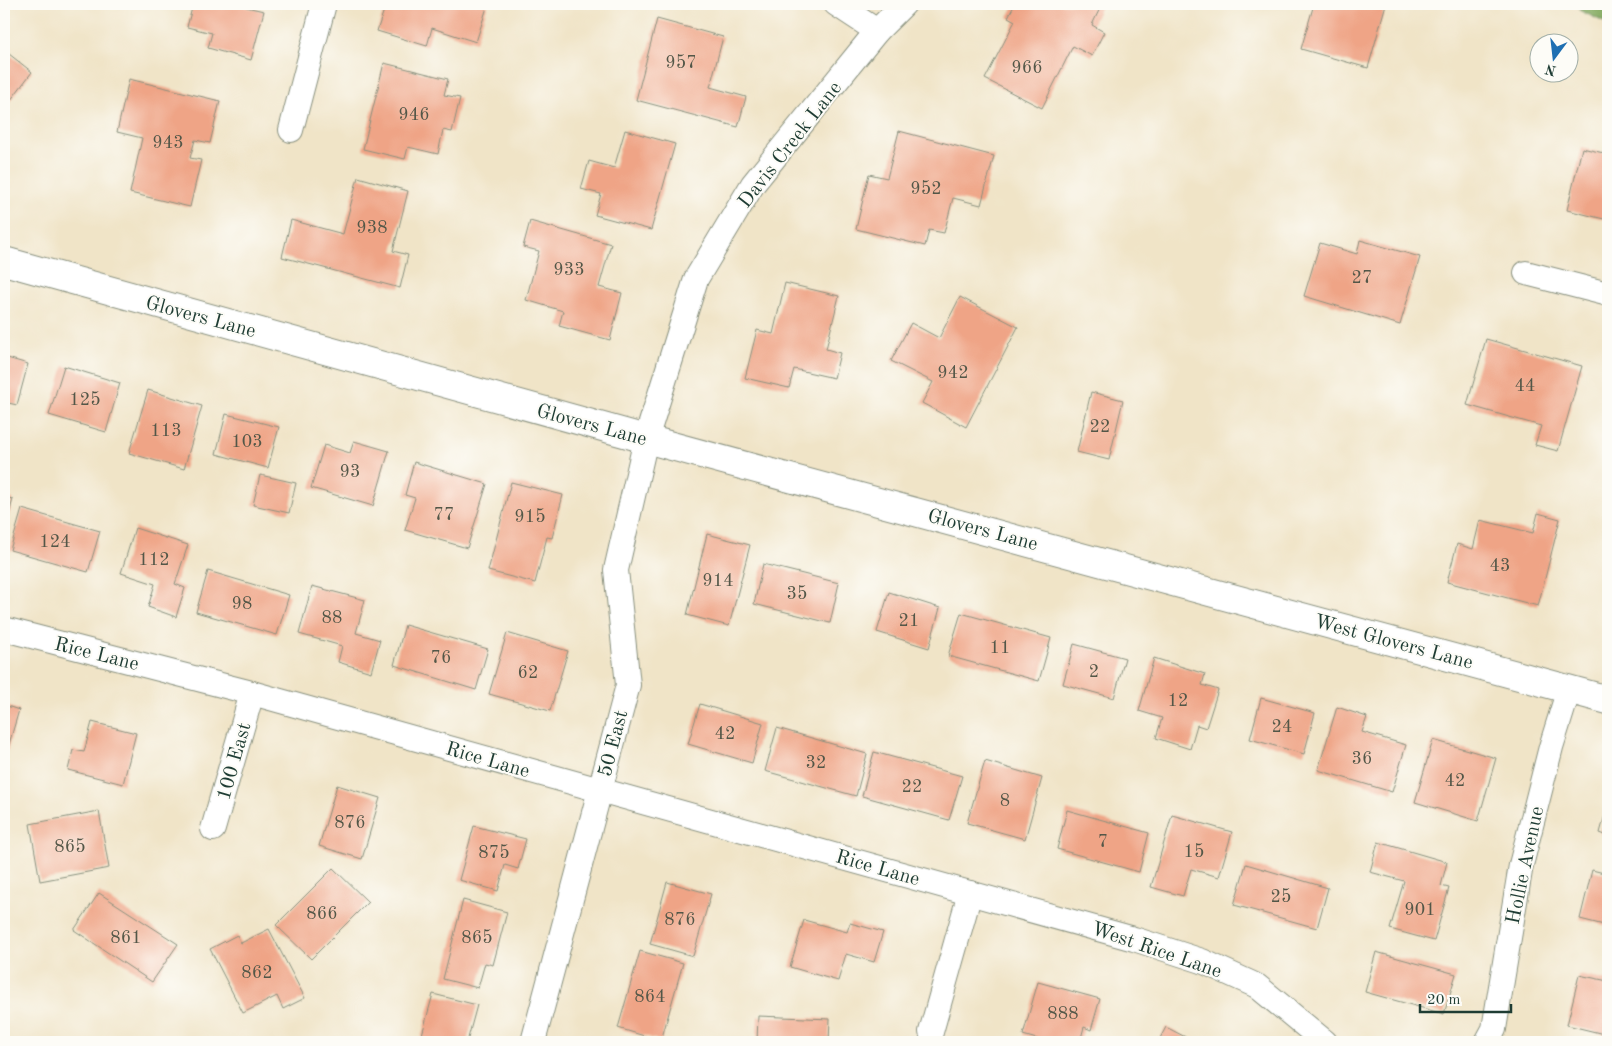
<svg xmlns="http://www.w3.org/2000/svg" width="1612" height="1046" font-family="'Old Standard TT',serif">
	<style>
		.forest { fill: #84aa60; stroke: #52744a }
		.building { fill: #efa486 }
		.lines { fill: none; stroke-linecap: round; stroke-linejoin: round }
		.minor-casing { stroke: #88907e; stroke-width: 26 }
		.tertiary-casing { stroke: #88907e; stroke-width: 30 }
		.minor { stroke: #fff; stroke-width: 24 }
		.tertiary { stroke: #fff; stroke-width: 28 }
		.labels { text-anchor: middle; stroke-width: 4; stroke-linejoin: round; paint-order: stroke }
		.number-label { font-size: 18px; fill: #535748 }
		.street-label { font-size: 20px; fill: #1f3d34; stroke: #fdfcf7 }
	</style>
	<rect width="100%" height="100%" fill="#fdfcf7"/>
	<filter id="ink" filterUnits="userSpaceOnUse"><feTurbulence type="fractalNoise" baseFrequency=".02" numOctaves="2"/><feDisplacementMap in="SourceGraphic" scale="10" xChannelSelector="R" yChannelSelector="G"/><feConvolveMatrix kernelMatrix="1 2 1 2 8 2 1 2 1" color-interpolation-filters="sRGB"/></filter>
	<filter id="wash" filterUnits="userSpaceOnUse"><feTurbulence type="fractalNoise" baseFrequency=".0096" numOctaves="4" result="noise"/><feDisplacementMap in="SourceGraphic" scale="20" xChannelSelector="R" yChannelSelector="G"/><feGaussianBlur stdDeviation="1.12" result="paint"/><feColorMatrix in="noise" values="0 0 0 0 0 0 0 0 0 0 0 0 0 0 0 0 0 1.4 0 .05"/><feComposite in="paint" operator="in"/></filter>
	<g filter="url(#wash)">
		<rect width="100%" height="100%" fill="#f0e4c7"/>
		<!-- forest -->
		<polygon class="forest" points="1580,4 1608,4 1608,24 1579,10"/>
		<g id="blocks">
			<!-- building -->
			<g class="building">
				<polygon points="193,4 247,4 246,7 264,11 251,60 208,48 212,33 187,27"/>
				<polygon points="386,4 488,4 476,42 432,28 427,46 377,31"/>
				<polygon points="1015,4 1102,4 1092,25 1104,32 1092,56 1073,46 1042,108 985,79 1015,21 1008,17"/>
				<polygon points="1314,4 1386,4 1368,68 1301,49"/>
				<polygon points="657,19 723,37 710,87 746,97 738,127 636,100"/>
				<polygon points="4,50 32,72 4,109"/>
				<polygon points="384,63 448,79 444,95 460,98 452,132 443,130 438,154 408,147 405,159 363,149"/>
				<polygon points="129,79 220,101 210,143 195,140 190,158 201,160 190,207 130,193 142,138 117,132"/>
				<polygon points="625,130 675,144 651,230 595,215 601,194 581,189 589,161 614,168"/>
				<polygon points="899,131 994,156 981,205 953,198 944,233 929,230 925,246 856,229 869,174 887,178"/>
				<polygon points="1582,148 1608,154 1608,220 1567,210"/>
				<polygon points="358,177 408,191 393,251 408,255 400,288 282,257 291,220 343,234"/>
				<polygon points="530,221 611,244 599,287 622,293 610,340 559,326 563,311 526,300 539,251 523,247"/>
				<polygon points="1360,240 1420,257 1400,325 1304,296 1320,243 1357,254"/>
				<polygon points="785,283 839,296 826,349 840,353 834,378 794,369 789,388 745,378 757,330 773,334"/>
				<polygon points="960,297 1018,327 966,427 922,403 933,382 891,361 911,323 939,338"/>
				<polygon points="1486,339 1582,366 1558,451 1535,445 1541,426 1467,405"/>
				<polygon points="4,357 28,364 17,405 4,402"/>
				<polygon points="64,366 120,383 106,432 49,415"/>
				<polygon points="148,390 202,406 184,469 129,453"/>
				<polygon points="1091,392 1123,400 1109,460 1077,452"/>
				<polygon points="226,414 279,427 268,468 216,454"/>
				<polygon points="354,441 389,451 373,506 311,488 324,445 350,453"/>
				<polygon points="414,462 487,484 467,548 405,530 415,498 405,495"/>
				<polygon points="260,475 296,483 289,513 253,505"/>
				<polygon points="511,482 563,495 552,538 547,537 535,583 488,571"/>
				<polygon points="4,497 13,499 4,534"/>
				<polygon points="22,509 100,531 88,572 10,550"/>
				<polygon points="1538,513 1560,519 1538,606 1447,582 1457,544 1473,549 1480,520 1533,533"/>
				<polygon points="135,528 188,545 175,584 185,588 176,617 148,607 155,584 121,573"/>
				<polygon points="707,534 750,545 729,626 687,615"/>
				<polygon points="763,564 839,583 830,623 754,604"/>
				<polygon points="208,571 289,595 277,635 196,612"/>
				<polygon points="312,586 365,600 356,633 380,640 371,672 338,662 342,646 299,634"/>
				<polygon points="889,592 940,608 929,648 877,632"/>
				<polygon points="961,613 1051,638 1039,681 948,656"/>
				<polygon points="405,625 488,649 476,690 394,665"/>
				<polygon points="507,633 568,651 550,711 489,694"/>
				<polygon points="1074,644 1125,658 1114,698 1063,684"/>
				<polygon points="1154,658 1205,674 1202,685 1218,690 1206,728 1197,725 1190,749 1156,738 1162,718 1139,711"/>
				<polygon points="1261,698 1315,713 1304,754 1250,739"/>
				<polygon points="700,704 763,723 752,763 688,744"/>
				<polygon points="4,705 19,710 7,751 4,750"/>
				<polygon points="1337,707 1367,717 1362,732 1406,745 1392,792 1318,770"/>
				<polygon points="92,722 136,733 123,784 68,770 73,750 84,752"/>
				<polygon points="777,728 867,754 856,796 765,771"/>
				<polygon points="1433,740 1496,758 1478,821 1415,802"/>
				<polygon points="874,752 962,776 949,820 862,796"/>
				<polygon points="985,761 1042,778 1025,839 967,823"/>
				<polygon points="337,785 380,798 362,859 319,846"/>
				<polygon points="1608,804 1608,836 1600,833"/>
				<polygon points="1067,810 1149,833 1139,872 1057,849"/>
				<polygon points="99,811 109,868 40,881 30,824"/>
				<polygon points="1172,815 1232,832 1219,877 1191,869 1183,896 1151,887"/>
				<polygon points="474,826 526,839 518,869 505,865 498,891 459,880"/>
				<polygon points="1378,842 1447,862 1441,886 1449,888 1434,941 1390,929 1404,881 1370,872"/>
				<polygon points="1246,864 1328,888 1317,928 1234,905"/>
				<polygon points="333,868 368,902 311,959 276,925"/>
				<polygon points="1592,870 1608,874 1608,926 1580,919"/>
				<polygon points="667,882 711,894 693,956 650,944"/>
				<polygon points="99,893 178,944 152,982 74,930"/>
				<polygon points="463,900 507,912 493,965 485,963 478,988 443,979"/>
				<polygon points="804,920 847,932 850,923 883,932 874,962 846,954 838,981 790,967"/>
				<polygon points="269,929 305,998 283,1009 277,996 243,1013 210,949 237,935 241,943"/>
				<polygon points="640,951 683,963 661,1041 618,1028"/>
				<polygon points="1376,952 1456,974 1444,1014 1365,992"/>
				<polygon points="1579,975 1608,981 1608,1035 1567,1025"/>
				<polygon points="1038,982 1100,999 1091,1030 1084,1027 1080,1042 1047,1042 1023,1035"/>
				<polygon points="433,994 477,1005 467,1042 420,1042"/>
				<polygon points="758,1016 830,1019 829,1042 757,1042"/>
				<polygon points="1166,1027 1195,1042 1158,1042"/>
			</g>
		</g>
	</g>
	<g filter="url(#ink)">
		<use href="#blocks" fill-opacity="0" stroke="#88907e" stroke-width="1"/>
		<g class="lines">
			<!-- minor casing -->
			<g class="minor-casing">
				<g id="minor">
					<polyline points="836,4 877,31"/>
					<polyline points="291,130 324,4"/>
					<polyline points="1526,273 1608,294"/>
					<polyline points="4,629 252,693 1134,939 1202,961 1257,986 1325,1042"/>
					<polyline points="213,829 252,693"/>
					<polyline points="931,1032 970,893"/>
					<polyline points="533,1042 628,685 616,570 646,439 696,279 753,184 877,31 904,4"/>
					<polyline points="1487,1042 1494,1029 1521,865 1551,747 1569,689"/>
				</g>
			</g>
			<!-- tertiary casing -->
			<g class="tertiary-casing">
				<polyline id="tertiary" points="4,261 646,439 1608,700"/>
			</g>
			<!-- minor -->
			<use href="#minor" class="minor"/>
			<!-- tertiary -->
			<use href="#tertiary" class="tertiary"/>
		</g>
	</g>
	<g class="labels">
		<!-- number labels -->
		<g class="number-label">
			<text x="681" y="68">957</text>
			<text x="1027" y="73">966</text>
			<text x="414" y="120">946</text>
			<text x="168" y="148">943</text>
			<text x="926" y="194">952</text>
			<text x="372" y="233">938</text>
			<text x="569" y="275">933</text>
			<text x="1362" y="283">27</text>
			<text x="953" y="378">942</text>
			<text x="1525" y="391">44</text>
			<text x="85" y="405">125</text>
			<text x="1100" y="432">22</text>
			<text x="166" y="436">113</text>
			<text x="247" y="447">103</text>
			<text x="350" y="477">93</text>
			<text x="444" y="520">77</text>
			<text x="530" y="522">915</text>
			<text x="55" y="547">124</text>
			<text x="154" y="565">112</text>
			<text x="1500" y="571">43</text>
			<text x="718" y="586">914</text>
			<text x="797" y="599">35</text>
			<text x="242" y="609">98</text>
			<text x="332" y="623">88</text>
			<text x="909" y="626">21</text>
			<text x="1000" y="653">11</text>
			<text x="441" y="663">76</text>
			<text x="1094" y="677">2</text>
			<text x="528" y="678">62</text>
			<text x="1178" y="706">12</text>
			<text x="1282" y="732">24</text>
			<text x="725" y="739">42</text>
			<text x="1362" y="764">36</text>
			<text x="816" y="768">32</text>
			<text x="1455" y="786">42</text>
			<text x="912" y="792">22</text>
			<text x="1005" y="806">8</text>
			<text x="350" y="828">876</text>
			<text x="1103" y="847">7</text>
			<text x="70" y="852">865</text>
			<text x="1194" y="857">15</text>
			<text x="494" y="858">875</text>
			<text x="1281" y="902">25</text>
			<text x="1420" y="915">901</text>
			<text x="322" y="919">866</text>
			<text x="680" y="925">876</text>
			<text x="126" y="943">861</text>
			<text x="477" y="943">865</text>
			<text x="257" y="978">862</text>
			<text x="650" y="1002">864</text>
			<text x="1063" y="1019">888</text>
		</g>
		<!-- street labels -->
		<g class="street-label">
			<text transform="translate(789 144) rotate(-52)" y="7">Davis Creek Lane</text>
			<text transform="translate(201 316) rotate(15)" y="7">Glovers Lane</text>
			<text transform="translate(592 424) rotate(15)" y="7">Glovers Lane</text>
			<text transform="translate(983 529) rotate(15)" y="7">Glovers Lane</text>
			<text transform="translate(1394 641) rotate(15)" y="7">West Glovers Lane</text>
			<text transform="translate(97 653) rotate(14)" y="7">Rice Lane</text>
			<text transform="translate(612 743) rotate(-75)" y="7">50 East</text>
			<text transform="translate(488 759) rotate(16)" y="7">Rice Lane</text>
			<text transform="translate(233 761) rotate(-74)" y="7">100 East</text>
			<text transform="translate(1524 865) rotate(-78)" y="7">Hollie Avenue</text>
			<text transform="translate(878 867) rotate(16)" y="7">Rice Lane</text>
			<text transform="translate(1157 949) rotate(19)" y="7">West Rice Lane</text>
		</g>
	</g>
	<!-- margin -->
	<rect width="1612" height="1046" fill="none" stroke="#fdfcf7" stroke-width="20"/>
	<!-- north arrow -->
	<g transform="translate(1554 58) rotate(195)"><circle r="24" fill="#fdfcf7" stroke="#a4b0a9"/>
	<path d="M0-4L9 19L0 12L-9 19Z" fill="#1f6fb2"/>
	<text y="-8" font-size="14" font-weight="bold" text-anchor="middle" fill="#1f3d34">N</text>
	</g>
	<!-- scale -->
	<path d="M1420 1004v8h91v-8" fill="none" stroke="#1f3d34" stroke-width="2.5"/>
	<text x="1427" y="1004" font-size="15" fill="#1f3d34" stroke="#fdfcf7" stroke-width="4" paint-order="stroke">20 m</text>
</svg>
